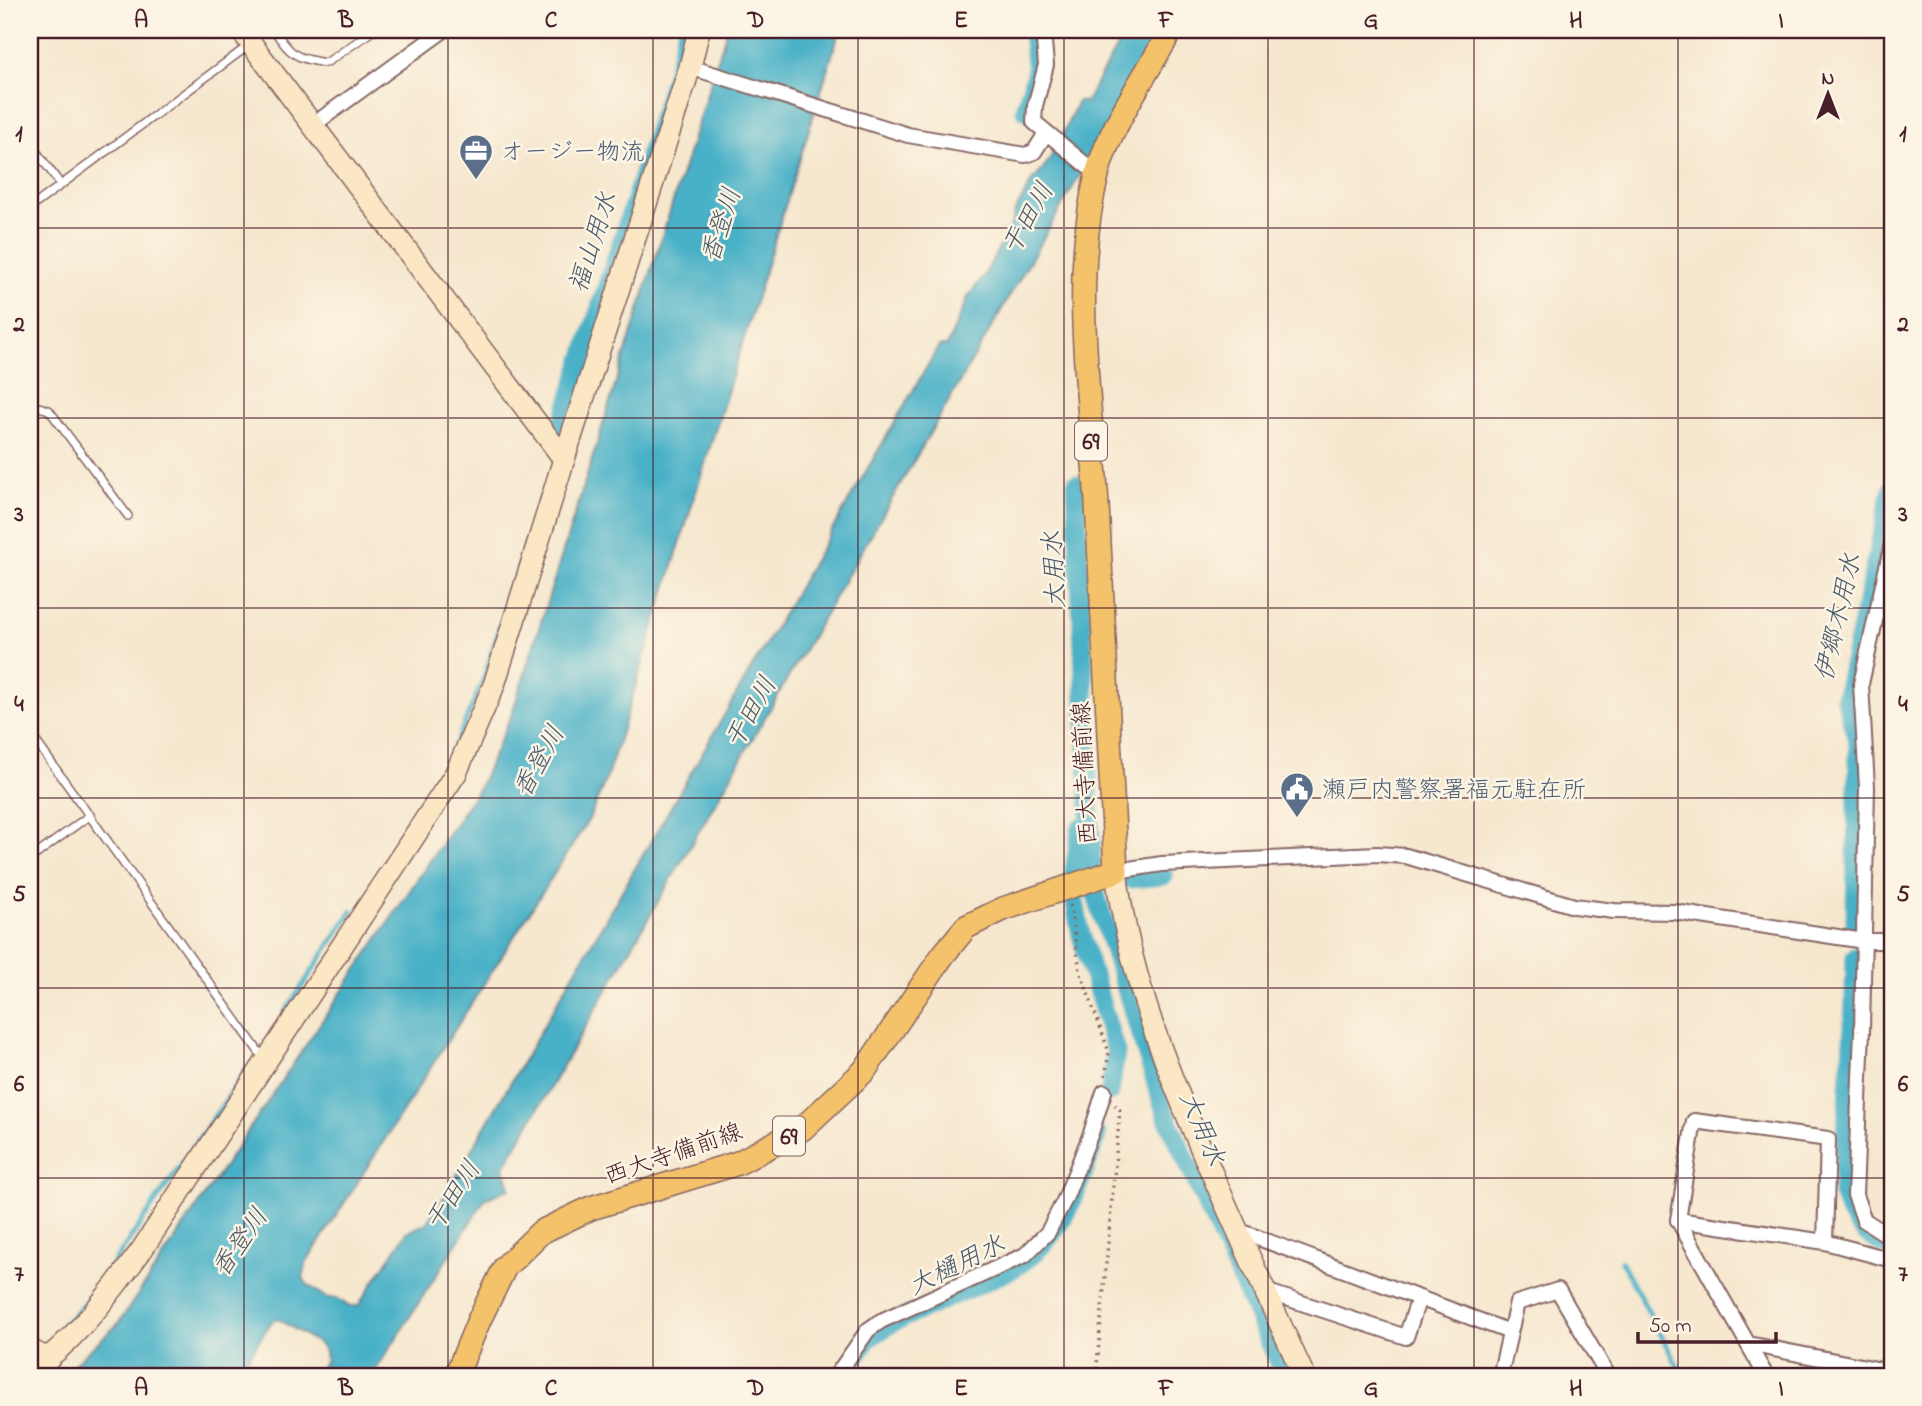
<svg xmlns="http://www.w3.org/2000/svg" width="1922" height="1406" font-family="'Indie Flower','Klee One',sans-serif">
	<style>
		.water { fill: #49b1c7; stroke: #4a6879; stroke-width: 2 }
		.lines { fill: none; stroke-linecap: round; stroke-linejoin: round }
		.stream { stroke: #49b1c7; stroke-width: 5 }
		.canal { stroke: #49b1c7; stroke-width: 19 }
		.lane-casing { stroke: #866564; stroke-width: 10 }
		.street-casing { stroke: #866564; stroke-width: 18 }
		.secondary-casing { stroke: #866564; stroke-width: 24 }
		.primary-casing { stroke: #866564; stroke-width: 26 }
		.path { stroke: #866564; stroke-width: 3.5; stroke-dasharray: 2 5; stroke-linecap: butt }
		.lane { stroke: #fff; stroke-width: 7 }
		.street { stroke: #fff; stroke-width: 14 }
		.secondary { stroke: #fbe7c3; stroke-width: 21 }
		.primary { stroke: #f4c26a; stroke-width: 23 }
		.grid { fill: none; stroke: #4a1f2b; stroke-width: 2; stroke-opacity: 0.55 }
		.labels { text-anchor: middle; stroke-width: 5; stroke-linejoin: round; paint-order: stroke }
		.shield { fill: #fcf5e5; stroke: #7f5f63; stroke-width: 2 }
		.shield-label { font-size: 23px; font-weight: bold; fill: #4a1f2b }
		.service-label { font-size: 24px; fill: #4e5e75; stroke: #fcf5e5; text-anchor: start }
		.street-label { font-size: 24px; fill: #4a1f2b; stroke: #fcf5e5 }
		.water-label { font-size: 26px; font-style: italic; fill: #4a5969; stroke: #fcf5e5 }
		.neatline { fill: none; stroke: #4a1f2b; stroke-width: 2.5 }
		.grid-label { font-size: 23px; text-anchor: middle; font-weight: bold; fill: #4a1f2b }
	</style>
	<rect width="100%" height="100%" fill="#fcf5e5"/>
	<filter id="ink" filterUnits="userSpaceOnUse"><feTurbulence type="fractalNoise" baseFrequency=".0143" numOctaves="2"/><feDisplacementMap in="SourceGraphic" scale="14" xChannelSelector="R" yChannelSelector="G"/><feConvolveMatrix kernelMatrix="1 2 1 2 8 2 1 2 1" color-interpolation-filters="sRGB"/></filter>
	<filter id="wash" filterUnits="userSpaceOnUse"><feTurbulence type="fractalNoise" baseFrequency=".00686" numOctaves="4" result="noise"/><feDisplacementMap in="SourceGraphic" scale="28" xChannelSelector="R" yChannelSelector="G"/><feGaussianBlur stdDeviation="1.57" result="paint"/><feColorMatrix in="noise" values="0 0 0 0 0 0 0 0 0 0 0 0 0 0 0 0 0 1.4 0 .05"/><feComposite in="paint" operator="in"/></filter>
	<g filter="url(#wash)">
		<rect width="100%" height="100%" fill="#f6e7ce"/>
		<!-- water -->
		<path class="water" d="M727 30H840L608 774 589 819 306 1263 303 1278 307 1284 327 1298H337L348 1306H358L407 1232 425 1224 440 1204 939 346H947L968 297 984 276 1013 221 1014 214 1033 179C1048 171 1070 118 1078 101L1086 102 1126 30H1164L504 1167 510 1188 485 1199 372 1376H314L326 1360 325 1352 319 1344 278 1319 271 1322 236 1376H61L118 1324 479 788 512 714Z"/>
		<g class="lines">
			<!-- stream -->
			<g class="stream">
				<polyline points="441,778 481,685 542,494"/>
				<polyline points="285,1012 352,911"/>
				<polyline points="1621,1261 1683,1376"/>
				<polyline points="56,1333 90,1297 247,1069"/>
			</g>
			<!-- canal -->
			<g class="canal">
				<polyline points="1025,110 1036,71 1032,30"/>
				<polyline points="560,431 675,76 687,30"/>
				<polyline points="1076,484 1092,864"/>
				<polyline points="1073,878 1081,827"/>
				<polyline points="1130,879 1164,876"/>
				<polyline points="1095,892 1167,1118 1285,1376"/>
				<polyline points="1074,897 1081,935 1116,1052 1110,1092"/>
				<polyline points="1855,923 1858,743 1845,698 1892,489"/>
				<path d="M1855 957 1853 1027 1842 1194C1853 1224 1862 1236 1892 1248"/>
				<path d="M844 1376 868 1339 892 1323 1013 1269C1064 1238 1078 1189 1097 1135"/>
			</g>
		</g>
	</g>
	<g filter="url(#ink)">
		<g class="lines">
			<!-- lane casing -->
			<g class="lane-casing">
				<g id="lane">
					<path d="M274 30C292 56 295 58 326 63L374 30"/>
					<polyline points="30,143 61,185"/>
					<polyline points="30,208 248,46"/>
					<polyline points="30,410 39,407 49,410 128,516"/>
					<polyline points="30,733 264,1059"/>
					<polyline points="30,859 90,815"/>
				</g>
			</g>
			<!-- street casing -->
			<g class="street-casing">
				<g id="street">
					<polyline points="1043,30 1046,65 1035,106 1034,122 1087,166 1098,172"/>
					<polyline points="690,67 908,135 1025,155 1034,152 1046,133"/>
					<polyline points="313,125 444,30"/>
					<polyline points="1892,544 1861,684 1867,787 1862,1031 1855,1195 1864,1220 1892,1238"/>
					<polyline points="1116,871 1162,864 1377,854 1406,856 1574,906 1614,911 1675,912 1864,941 1892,941"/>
					<polyline points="1678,1220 1825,1242 1892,1260"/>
					<polyline points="1237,1230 1510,1332"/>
					<polyline points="1265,1291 1406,1337 1419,1298"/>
					<polyline points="1748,1344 1892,1372"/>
					<polyline points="836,1376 868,1330 881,1321 1025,1255 1048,1232 1065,1199 1091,1133 1104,1092"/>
					<polyline points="1500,1376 1517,1303 1558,1290 1608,1376"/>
					<polyline points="1766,1376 1678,1220 1694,1121 1828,1139 1825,1242"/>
				</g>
			</g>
			<!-- secondary casing -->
			<g class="secondary-casing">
				<g id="secondary">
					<polyline points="241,30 564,459"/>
					<path d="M1116 871C1129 979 1170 1078 1214 1178 1243 1244 1274 1310 1304 1376"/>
					<polyline points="30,1350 49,1359"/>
					<path d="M30 1371C76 1341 108 1295 141 1251L456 773 494 685 564 459 690 67 699 30"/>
				</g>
			</g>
			<!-- primary casing -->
			<g class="primary-casing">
				<path id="primary" d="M456 1376 479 1320 505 1267 541 1232 591 1208 738 1163 802 1129 864 1071 943 955 966 927 1003 909 1116 871C1109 749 1104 626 1097 504 1090 396 1070 278 1098 171 1110 126 1148 72 1171 30"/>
			</g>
			<!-- path -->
			<g class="path">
				<polyline points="1070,905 1080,971 1109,1052 1105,1077"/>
				<polyline points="1096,1376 1120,1110 1115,1105"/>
			</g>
			<!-- lane -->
			<use href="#lane" class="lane"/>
			<!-- street -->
			<use href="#street" class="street"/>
			<!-- secondary -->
			<use href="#secondary" class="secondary"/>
			<!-- primary -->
			<use href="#primary" class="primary"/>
		</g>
	</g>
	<!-- grid -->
	<path class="grid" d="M244 30V1376M448 30V1376M653 30V1376M858 30V1376M1064 30V1376M1268 30V1376M1474 30V1376M1678 30V1376M30 228H1892M30 418H1892M30 608H1892M30 798H1892M30 988H1892M30 1178H1892"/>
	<!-- icons -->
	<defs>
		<g id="office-pin" transform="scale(1.75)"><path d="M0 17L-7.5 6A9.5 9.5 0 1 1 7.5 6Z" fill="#5c6f8a" stroke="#fcf5e5"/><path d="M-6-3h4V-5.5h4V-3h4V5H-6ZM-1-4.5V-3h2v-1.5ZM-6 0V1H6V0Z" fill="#fff"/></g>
		<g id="civic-pin" transform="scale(1.75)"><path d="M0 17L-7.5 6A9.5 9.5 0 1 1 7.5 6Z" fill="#5c6f8a" stroke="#fcf5e5"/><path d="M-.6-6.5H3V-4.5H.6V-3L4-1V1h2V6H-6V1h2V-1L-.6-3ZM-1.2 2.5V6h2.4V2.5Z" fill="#fff"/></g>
	</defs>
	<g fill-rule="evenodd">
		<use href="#office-pin" x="476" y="151"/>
		<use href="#civic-pin" x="1297" y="789"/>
	</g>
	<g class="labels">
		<!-- shield labels -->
		<g class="shield">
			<rect x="1075" y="421.5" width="32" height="39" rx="5"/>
			<rect x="773" y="1116.5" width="32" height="39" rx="5"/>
		</g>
		<g class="shield-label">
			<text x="1091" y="449">69</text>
			<text x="789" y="1144">69</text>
		</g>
		<!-- service labels -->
		<g class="service-label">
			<text x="500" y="159">オージー物流</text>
			<text x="1322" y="797">瀬戸内警察署福元駐在所</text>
		</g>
		<!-- street labels -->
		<g class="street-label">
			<text transform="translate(1084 773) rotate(-93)" y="8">西大寺備前線</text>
			<text transform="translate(673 1153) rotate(-19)" y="8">西大寺備前線</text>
		</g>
		<!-- water labels -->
		<g class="water-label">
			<text transform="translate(1027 218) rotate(-61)" y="9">干田川</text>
			<text transform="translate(720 225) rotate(-72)" y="9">香登川</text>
			<text transform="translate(592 242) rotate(-72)" y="9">福山用水</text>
			<text transform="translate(1053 570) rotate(-93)" y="9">大用水</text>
			<text transform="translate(1837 617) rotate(-77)" y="9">伊郷木用水</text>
			<text transform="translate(750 712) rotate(-61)" y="9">干田川</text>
			<text transform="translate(538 761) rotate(-61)" y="9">香登川</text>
			<text transform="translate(1203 1128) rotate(67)" y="9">大用水</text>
			<text transform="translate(452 1195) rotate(-57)" y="9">干田川</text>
			<text transform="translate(239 1242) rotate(-55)" y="9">香登川</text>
			<text transform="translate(956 1264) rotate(-26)" y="9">大樋用水</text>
		</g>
	</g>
	<!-- margin -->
	<rect width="1922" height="1406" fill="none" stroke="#fcf5e5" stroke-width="77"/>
	<!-- north arrow -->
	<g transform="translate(1828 94)" stroke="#fcf5e5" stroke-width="5" paint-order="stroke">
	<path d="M0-5L12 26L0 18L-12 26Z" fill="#4a1f2b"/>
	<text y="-10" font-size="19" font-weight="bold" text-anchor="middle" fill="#4a1f2b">N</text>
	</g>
	<!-- scale -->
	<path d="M1638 1332v10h138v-10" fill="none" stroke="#4a1f2b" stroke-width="3.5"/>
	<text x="1649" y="1332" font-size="21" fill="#4a1f2b" stroke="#fcf5e5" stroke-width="5" paint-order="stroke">50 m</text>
	<rect x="38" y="38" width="1846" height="1330" class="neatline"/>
	<g class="grid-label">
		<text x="141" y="27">A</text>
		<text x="346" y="27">B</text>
		<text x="551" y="27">C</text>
		<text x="756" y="27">D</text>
		<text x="961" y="27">E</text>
		<text x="1166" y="27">F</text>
		<text x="1371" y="27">G</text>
		<text x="1576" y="27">H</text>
		<text x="1781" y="27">I</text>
		<text x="19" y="141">1</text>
		<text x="1903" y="141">1</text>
		<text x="19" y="331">2</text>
		<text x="1903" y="331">2</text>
		<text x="19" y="521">3</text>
		<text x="1903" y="521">3</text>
		<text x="19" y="711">4</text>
		<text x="1903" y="711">4</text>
		<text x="19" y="901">5</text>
		<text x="1903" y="901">5</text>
		<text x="19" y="1091">6</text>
		<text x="1903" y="1091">6</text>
		<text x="19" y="1281">7</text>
		<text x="1903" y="1281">7</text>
		<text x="141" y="1395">A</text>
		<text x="346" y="1395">B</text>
		<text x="551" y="1395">C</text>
		<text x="756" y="1395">D</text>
		<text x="961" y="1395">E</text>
		<text x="1166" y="1395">F</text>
		<text x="1371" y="1395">G</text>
		<text x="1576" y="1395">H</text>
		<text x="1781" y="1395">I</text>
	</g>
</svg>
